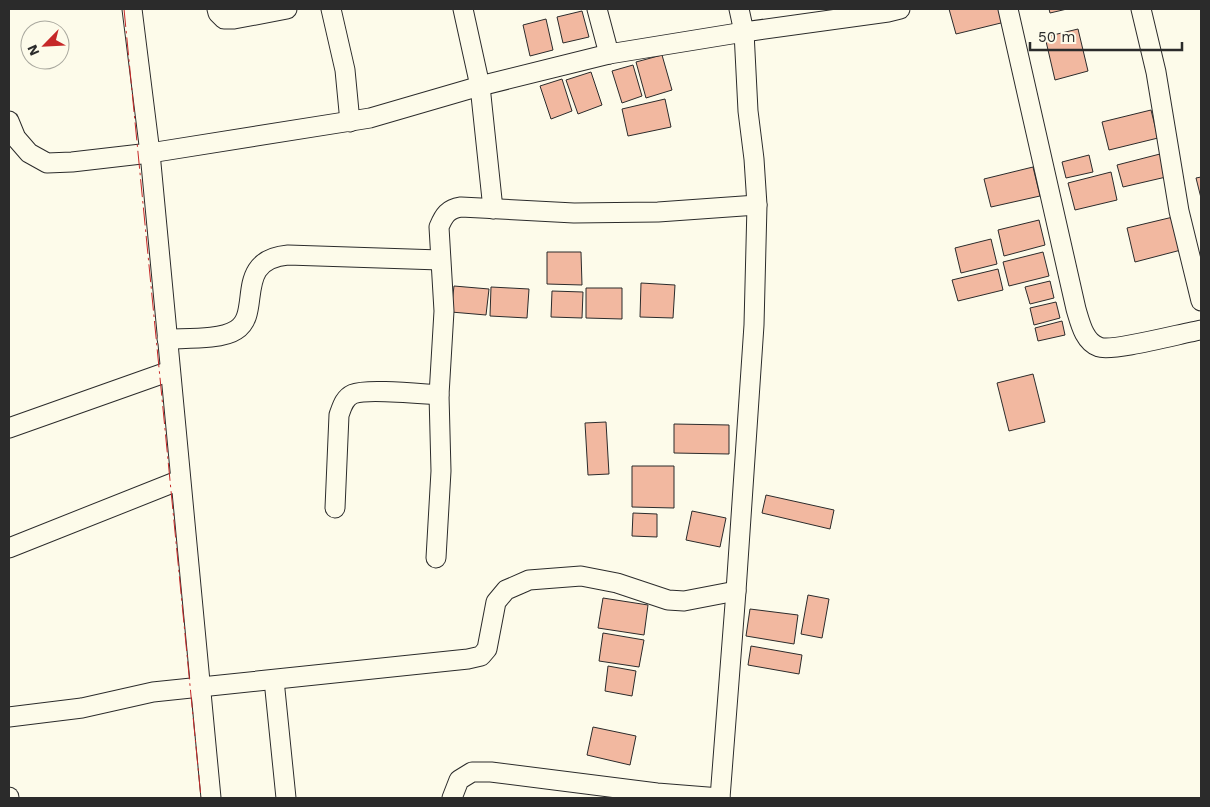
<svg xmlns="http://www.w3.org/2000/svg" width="1210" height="807" font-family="'Work Sans',sans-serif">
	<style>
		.building { fill: #f2b8a0; stroke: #2b2b2b }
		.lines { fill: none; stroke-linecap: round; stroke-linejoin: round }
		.minor-casing { stroke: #2b2b2b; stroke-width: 21 }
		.minor { stroke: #fdfbea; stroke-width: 19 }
		.power { stroke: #c62828; stroke-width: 1; stroke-dasharray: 18 4 2.5 4; stroke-linecap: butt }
	</style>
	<rect width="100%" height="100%" fill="#fdfbea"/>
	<!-- building -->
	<g class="building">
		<polygon points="949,9 1002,9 1005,22 956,34"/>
		<polygon points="1049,9 1067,9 1050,13"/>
		<polygon points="582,11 589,37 563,43 557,17"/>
		<polygon points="546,19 553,50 530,56 523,25"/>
		<polygon points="1078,29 1088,71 1055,80 1045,37"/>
		<polygon points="662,55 672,90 646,98 636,62"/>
		<polygon points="633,65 642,96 622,103 612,71"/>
		<polygon points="591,72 602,105 578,114 566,80"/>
		<polygon points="562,79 572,111 551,119 540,86"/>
		<polygon points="665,99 671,127 628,136 622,109"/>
		<polygon points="1151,110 1158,138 1109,150 1102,122"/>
		<polygon points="1160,154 1166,177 1123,187 1117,165"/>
		<polygon points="1089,155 1093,172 1066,178 1062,162"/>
		<polygon points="1033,167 1040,196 991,207 984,179"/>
		<polygon points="1111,172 1117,200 1075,210 1068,183"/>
		<polygon points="1201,177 1201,198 1196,178"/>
		<polygon points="1173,217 1181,250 1135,262 1127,228"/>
		<polygon points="1039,220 1045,245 1004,256 998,230"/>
		<polygon points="991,239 997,264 961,273 955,248"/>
		<polygon points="547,252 581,252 582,285 547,284"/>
		<polygon points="1043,252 1049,276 1009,286 1003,262"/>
		<polygon points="998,269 1003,290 958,301 952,280"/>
		<polygon points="1050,281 1054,298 1030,304 1025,287"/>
		<polygon points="641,283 675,285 673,318 640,317"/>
		<polygon points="454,286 489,289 486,315 451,312"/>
		<polygon points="491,287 529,289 527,318 490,316"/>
		<polygon points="586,288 622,288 622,319 586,318"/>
		<polygon points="552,291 583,292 582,318 551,317"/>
		<polygon points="1056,302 1060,318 1034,325 1030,308"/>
		<polygon points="1062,321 1065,335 1038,341 1035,328"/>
		<polygon points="1033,374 1045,422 1009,431 997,383"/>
		<polygon points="606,422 609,474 588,475 585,423"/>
		<polygon points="674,424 729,425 729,454 674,453"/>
		<polygon points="632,466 674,466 674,508 632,507"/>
		<polygon points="766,495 834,510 830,529 762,513"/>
		<polygon points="692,511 726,518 720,547 686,540"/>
		<polygon points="633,513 657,514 657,537 632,536"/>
		<polygon points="808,595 829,599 822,638 801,634"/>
		<polygon points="603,598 648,605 644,635 598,628"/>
		<polygon points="750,609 798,615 794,644 746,636"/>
		<polygon points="603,633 644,640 639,667 599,661"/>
		<polygon points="751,646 802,655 799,674 748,665"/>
		<polygon points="608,666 636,671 632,696 605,691"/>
		<polygon points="593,727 636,736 630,765 587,755"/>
	</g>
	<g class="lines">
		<!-- minor casing -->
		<g class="minor-casing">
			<g id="minor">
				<polyline points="132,9 150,153 211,798"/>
				<polyline points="217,9 218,13 224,19 234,19 287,9"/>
				<polyline points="331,9 345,70 350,122"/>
				<polyline points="463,9 480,86 493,209"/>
				<polyline points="597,9 609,54"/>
				<polyline points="739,9 744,32 888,12 900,9"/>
				<path d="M1008 9 1076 309C1080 322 1084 342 1099 347 1112 352 1183 333 1201 330"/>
				<polyline points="1141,9 1156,72 1179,211 1201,301"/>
				<polyline points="9,121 16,138 29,153 47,163 72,162 150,153 370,118 480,86 609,54 744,32 748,111 754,159 757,205 754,325 736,591 720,798"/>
				<path d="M167 339C186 338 221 340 236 330 263 314 232 260 288 255L440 260"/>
				<polyline points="9,428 170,371"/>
				<path d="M335 508 339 415C342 407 344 398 353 394 367 388 422 394 439 395"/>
				<polyline points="9,548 180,480"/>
				<path d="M436 558 441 471 439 395 444 311 439 227C444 215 448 209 461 207L574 213 658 212 757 205"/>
				<polyline points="274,680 286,798"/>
				<polyline points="9,717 82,708 153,692 468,659 481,656 487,649 496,602 506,590 529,580 581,576 617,583 668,600 684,601 736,591"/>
				<polyline points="9,797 9,798"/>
				<polyline points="452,798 459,780 472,772 491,772 657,793 720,798"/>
			</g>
		</g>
		<!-- minor -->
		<use href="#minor" class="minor"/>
		<!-- power -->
		<polyline class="power" points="124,9 201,798"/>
	</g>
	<!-- border -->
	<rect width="1210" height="807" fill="none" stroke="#2b2b2b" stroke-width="20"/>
	<!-- north arrow -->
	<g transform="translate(45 45) rotate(246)"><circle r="24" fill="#fdfbea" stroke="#a9a89e"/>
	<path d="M0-4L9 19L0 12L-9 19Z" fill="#c62828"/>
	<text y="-8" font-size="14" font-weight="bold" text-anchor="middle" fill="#2b2b2b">N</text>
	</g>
	<!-- scale -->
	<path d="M1030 42v8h152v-8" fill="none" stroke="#2b2b2b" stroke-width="2.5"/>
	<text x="1038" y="42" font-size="15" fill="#2b2b2b" stroke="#fdfbea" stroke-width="4" paint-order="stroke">50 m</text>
</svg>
